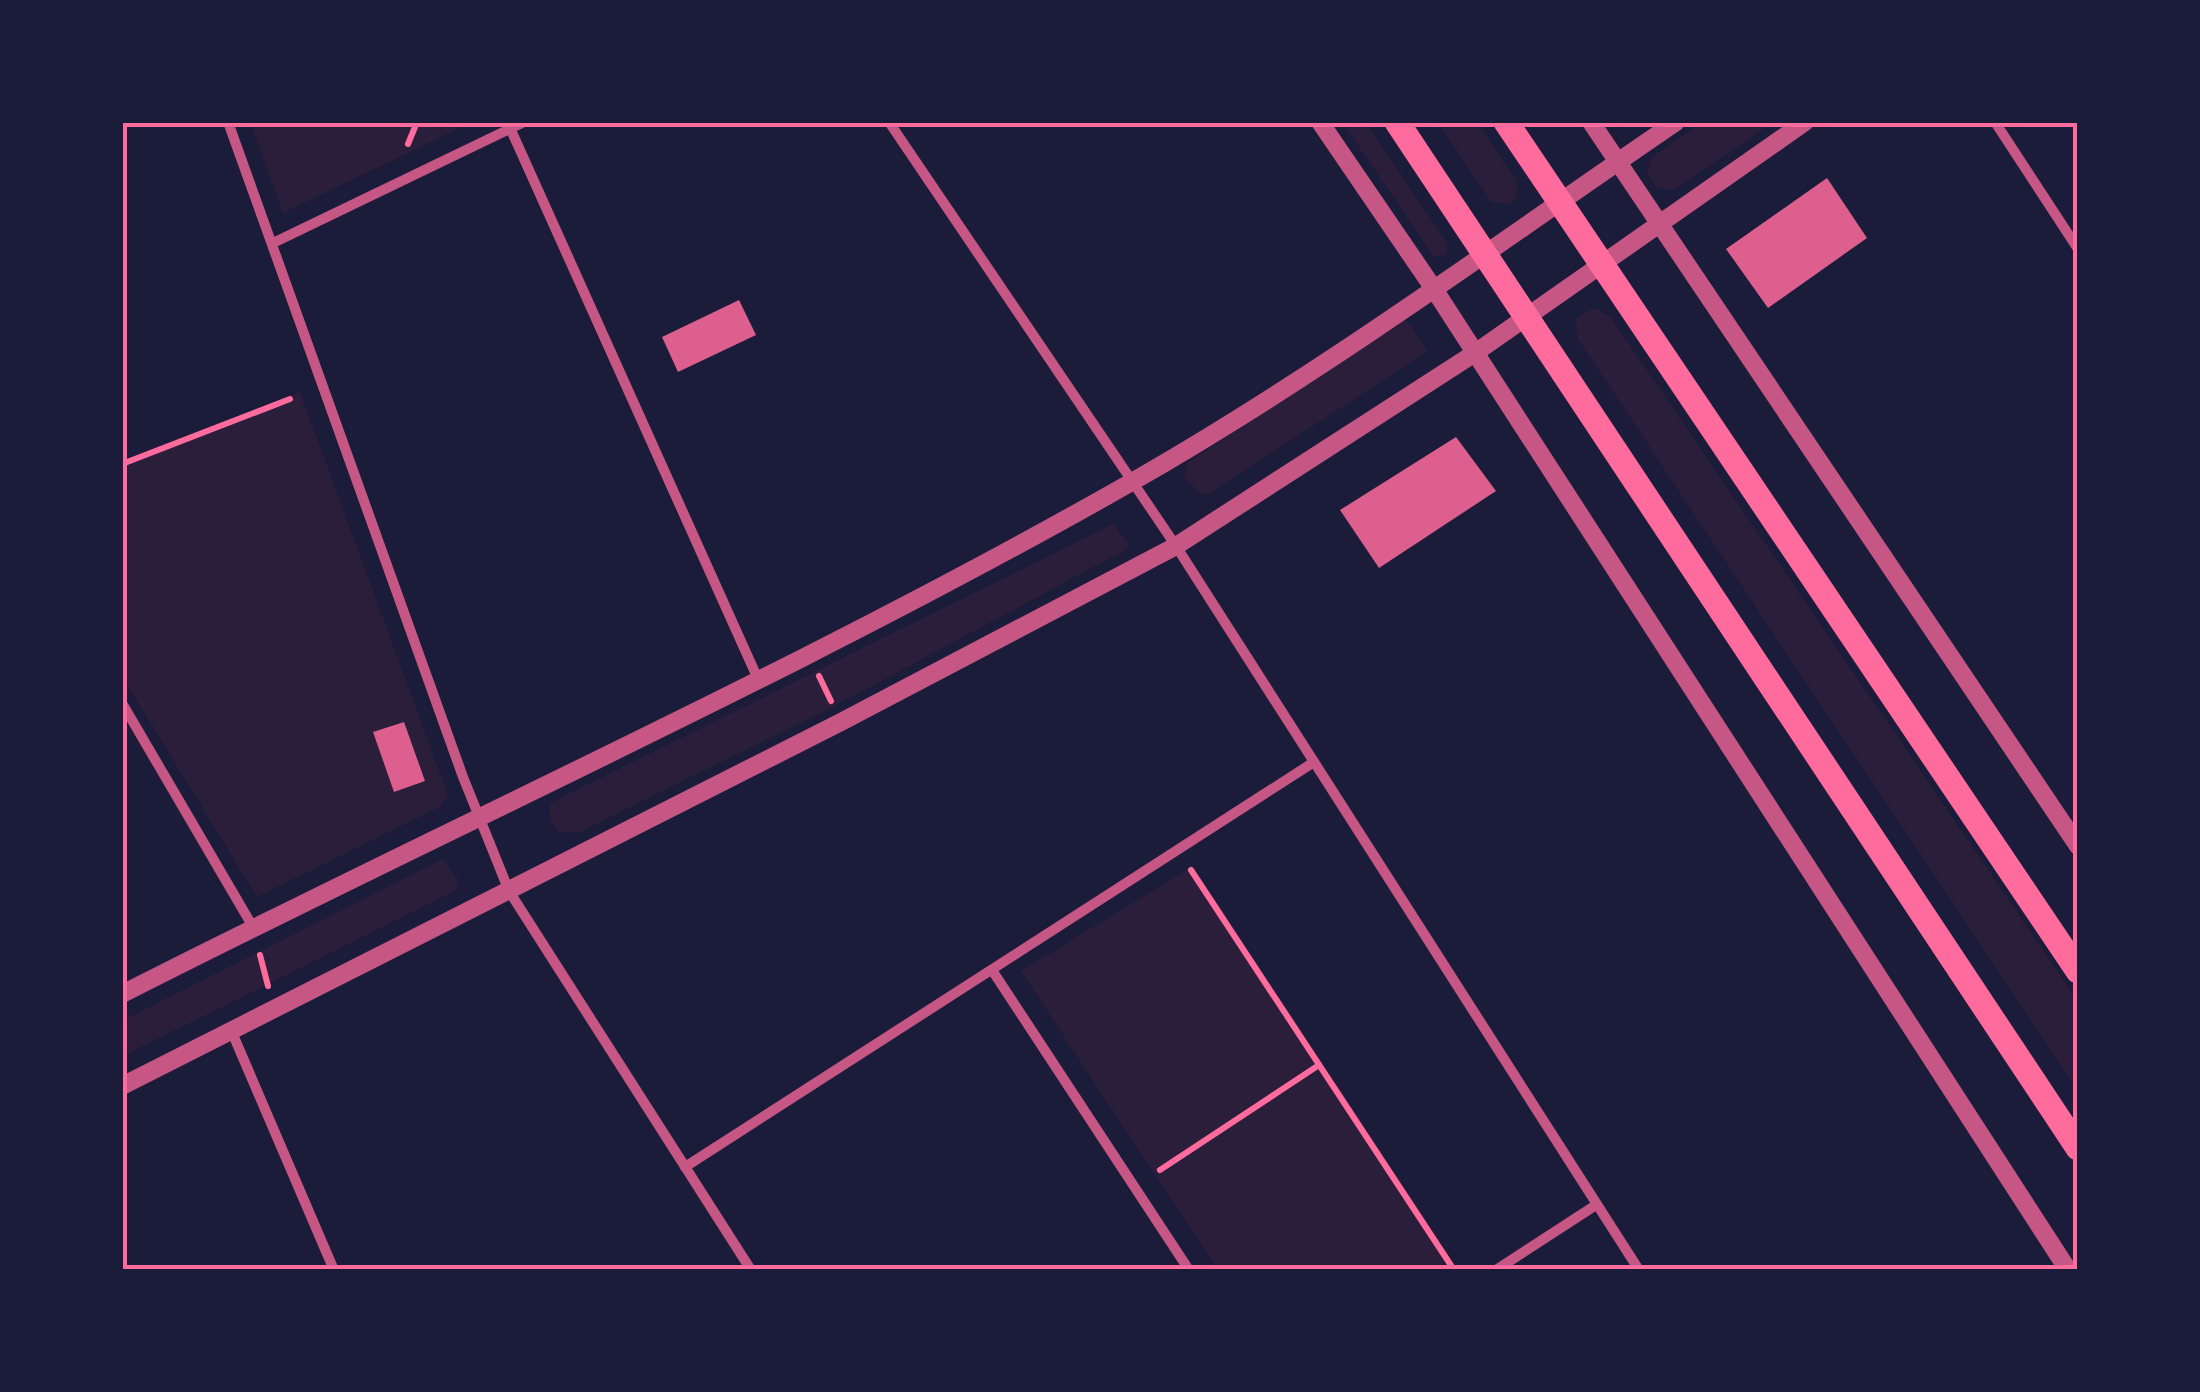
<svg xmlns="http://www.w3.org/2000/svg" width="2200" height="1392" font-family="Raleway,sans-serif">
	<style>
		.green { fill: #2a1e3b }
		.building { fill: #dd5f8e }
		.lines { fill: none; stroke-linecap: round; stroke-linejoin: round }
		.path { stroke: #ff6b9d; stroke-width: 6 }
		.minor { stroke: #c65784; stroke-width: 10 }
		.tertiary { stroke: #c65784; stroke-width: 18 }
		.primary { stroke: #ff6b9d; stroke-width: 25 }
		.neatline { fill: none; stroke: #ff6b9d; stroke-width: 4 }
	</style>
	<rect width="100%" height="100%" fill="#1b1b3a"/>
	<!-- green -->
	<g class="green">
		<polygon points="250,122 470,123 283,213"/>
		<polygon points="1343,123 1366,123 1448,244 1446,255 1433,256"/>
		<polygon points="1438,123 1477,123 1516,180 1517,198 1509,205 1491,201"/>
		<polygon points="1702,123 1772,123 1673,190 1657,188 1647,173 1652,157"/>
		<polygon points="1593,308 1610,316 2077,1000 2077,1090 1578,339 1576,319"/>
		<polygon points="1406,320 1428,351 1208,494 1199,493 1185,479 1187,463"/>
		<polygon points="300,392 448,795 438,808 257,897 123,678 123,460"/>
		<polygon points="1113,524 1129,544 1127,549 831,708 578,833 558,832 550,821 550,804 560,798"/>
		<polygon points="443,859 459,881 455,891 123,1056 123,1020"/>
		<polygon points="1193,866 1451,1258 1433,1270 1217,1269 1021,971"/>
	</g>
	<!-- building -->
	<g class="building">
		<polygon points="1827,178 1867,238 1768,308 1726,249"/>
		<polygon points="739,300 756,335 678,372 662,337"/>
		<polygon points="1456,437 1496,491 1379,568 1340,510"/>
		<polygon points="404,722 425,781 394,792 373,732"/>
	</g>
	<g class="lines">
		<!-- path -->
		<g class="path">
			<polyline points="408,144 417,122"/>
			<polyline points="122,464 290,399"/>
			<polyline points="819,676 831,701"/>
			<polyline points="1191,870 1454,1270"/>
			<polyline points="260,955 268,986"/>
			<polyline points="1160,1170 1319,1065"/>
		</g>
		<!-- minor -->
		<g class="minor">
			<polyline points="228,122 463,777 509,891 751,1270"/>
			<polyline points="889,122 1176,546 1639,1270"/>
			<polyline points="1995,122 2078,249"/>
			<polyline points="511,130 758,679"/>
			<polyline points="273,243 524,122"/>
			<polyline points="122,703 253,927"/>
			<polyline points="992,970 1189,1270"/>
			<polyline points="231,1030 334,1270"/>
			<polyline points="685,1167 1314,762"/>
			<polyline points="1496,1270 1596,1205"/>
		</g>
		<!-- tertiary -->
		<g class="tertiary">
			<polyline points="1320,122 1434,289 2068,1270"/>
			<polyline points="1591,122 2078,846"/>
			<path d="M122 994C458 823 803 669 1130 483 1318 376 1497 244 1676 122"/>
			<polyline points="122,1086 841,722 1176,546 1475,353 1805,122"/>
		</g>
		<!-- primary -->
		<g class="primary">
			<polyline points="1397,122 2078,1148"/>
			<polyline points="1506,122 2078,971"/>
		</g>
	</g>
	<!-- border -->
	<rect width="2200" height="1392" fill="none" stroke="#1b1b3a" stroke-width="250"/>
	<rect x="125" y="125" width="1950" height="1142" class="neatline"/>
</svg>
